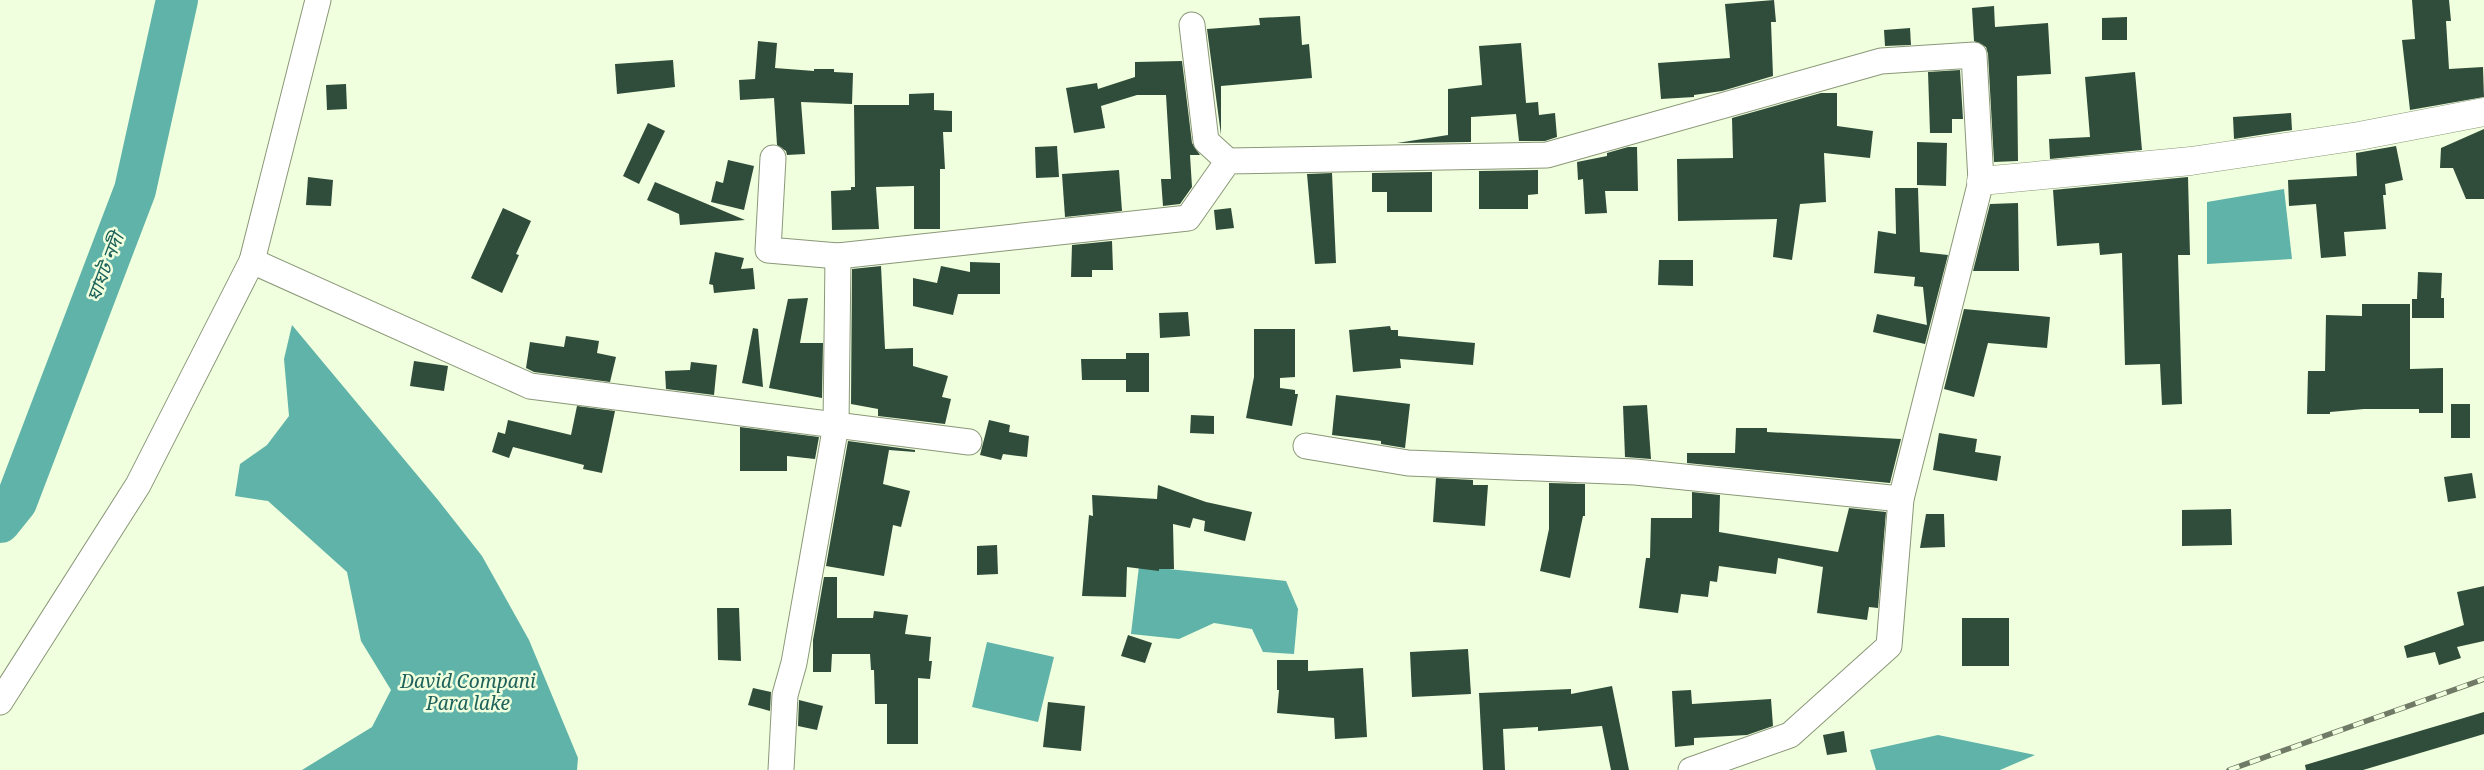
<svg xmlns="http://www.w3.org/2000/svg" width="2484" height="770" font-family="'Noto Serif','Noto Sans Bengali',serif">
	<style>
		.water { fill: #60b3a9 }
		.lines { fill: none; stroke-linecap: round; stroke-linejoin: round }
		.river { stroke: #60b3a9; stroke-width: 42 }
		.building { fill: #304d3b }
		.street-casing { stroke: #8a9778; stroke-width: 27 }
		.secondary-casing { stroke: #8a9778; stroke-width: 29 }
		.street { stroke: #fff; stroke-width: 25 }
		.secondary { stroke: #fff; stroke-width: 28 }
		.rail-casing { stroke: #717a66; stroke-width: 5.5 }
		.rail { stroke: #f0ffdd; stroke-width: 4; stroke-dasharray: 11; stroke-linecap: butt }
		.labels { text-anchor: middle; stroke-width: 5; stroke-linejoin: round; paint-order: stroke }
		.water-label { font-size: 19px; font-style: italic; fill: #1d615a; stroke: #f0ffdd }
	</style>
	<rect width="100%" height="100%" fill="#f0ffdd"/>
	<!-- water -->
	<g class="water">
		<polygon points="2284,189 2292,259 2207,264 2207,202"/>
		<polygon points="292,325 438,500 482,556 529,640 578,758 577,770 302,770 372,727 391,690 361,641 347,572 268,501 235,496 240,464 267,445 289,416 284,359"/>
		<polygon points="1139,566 1286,581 1298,609 1294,654 1263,652 1252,629 1214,623 1179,639 1131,634"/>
		<polygon points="987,642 1054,657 1038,722 972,707"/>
		<polygon points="1938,735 2035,755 2000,770 1876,770 1870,750"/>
	</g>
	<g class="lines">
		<!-- river -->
		<polyline class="river" points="0,522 16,502 135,190 177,0"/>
	</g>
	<!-- building -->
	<g class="building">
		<polygon points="1774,0 1776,22 1771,22 1773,76 1722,91 1694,95 1694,97 1661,99 1658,63 1730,58 1725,4"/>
		<polygon points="2412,0 2449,0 2451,21 2446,21 2449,69 2483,67 2484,97 2410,110 2402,40 2415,39"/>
		<polygon points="1994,6 1995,27 2048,23 2051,74 2017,76 2018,161 1994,162 1988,54 1986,47 1974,41 1972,8"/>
		<polygon points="1300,16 1302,45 1309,44 1312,78 1221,86 1221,135 1207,29 1260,25 1259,18"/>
		<polygon points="2127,17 2127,40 2102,40 2102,18"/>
		<polygon points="1910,28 1911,45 1885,46 1884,30"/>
		<polygon points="758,41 777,43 775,68 814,71 814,69 834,69 834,72 853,73 852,104 801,102 805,154 787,155 786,151 777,145 774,98 740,100 739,80 755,79"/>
		<polygon points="1521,43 1526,103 1538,102 1539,115 1555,113 1557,137 1545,141 1519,141 1516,114 1471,117 1471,142 1397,143 1448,135 1448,89 1482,85 1479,46"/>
		<polygon points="673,60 675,87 617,94 615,64"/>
		<polygon points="1182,61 1192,143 1200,155 1190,155 1192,187 1180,204 1163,206 1161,179 1171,179 1166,95 1137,95 1101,106 1105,128 1074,133 1066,88 1097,83 1098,89 1135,77 1135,62"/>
		<polygon points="1960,70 1963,119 1952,119 1952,133 1930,133 1928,72"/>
		<polygon points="2135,72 2142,150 2050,159 2049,139 2090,137 2085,77"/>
		<polygon points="346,84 347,109 327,110 326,85"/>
		<polygon points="934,93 934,110 952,111 952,132 943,132 945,169 940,169 940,229 914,229 914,186 876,187 879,229 832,230 831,191 851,190 851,187 855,187 854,105 909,105 909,94"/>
		<polygon points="1821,93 1837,93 1837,126 1873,131 1870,158 1824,153 1826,202 1800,204 1792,260 1773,257 1777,219 1678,221 1677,159 1733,158 1732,118"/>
		<polygon points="2291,113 2292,130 2234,139 2233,117"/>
		<polygon points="648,123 665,131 639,184 623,176"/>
		<polygon points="2484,129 2484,199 2466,199 2453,168 2440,168 2441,148"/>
		<polygon points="1917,142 1947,143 1946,186 1917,185"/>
		<polygon points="1057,146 1059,177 1036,178 1035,147"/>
		<polygon points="2396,146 2403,180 2385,184 2386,195 2383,195 2386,229 2344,232 2346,256 2321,258 2316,204 2289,206 2288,180 2357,176 2356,153"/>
		<polygon points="1628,147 1637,147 1638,191 1605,191 1607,213 1585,214 1583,179 1578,180 1577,162 1607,156 1607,153"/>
		<polygon points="728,160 754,166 744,210 711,202 716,181 723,183"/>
		<polygon points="1119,170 1122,211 1065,217 1062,174"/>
		<polygon points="1538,170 1538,194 1528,195 1528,209 1479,209 1479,171"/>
		<polygon points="1432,172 1432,212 1387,212 1387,192 1372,192 1372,173"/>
		<polygon points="1332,173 1336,263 1315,264 1307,174"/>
		<polygon points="308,177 333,180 331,206 306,205"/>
		<polygon points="2188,177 2190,255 2178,255 2182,404 2162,405 2160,364 2125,365 2122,253 2100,255 2099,243 2057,246 2053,190"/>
		<polygon points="655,182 745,220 680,225 679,214 647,200"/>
		<polygon points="1895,188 1918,188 1920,252 1948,255 1925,344 1873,332 1877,314 1927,325 1923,287 1914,286 1915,277 1874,273 1878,231 1896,234"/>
		<polygon points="2018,203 2019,271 1973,271 1990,204"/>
		<polygon points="503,208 531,221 516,254 519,255 502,293 471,278"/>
		<polygon points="1231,208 1234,228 1216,230 1214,210"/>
		<polygon points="1112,241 1113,270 1092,270 1092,277 1071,277 1072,245"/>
		<polygon points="715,252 744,258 741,269 753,268 755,289 714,293 713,285 709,284"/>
		<polygon points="1659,260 1693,260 1693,286 1658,285"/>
		<polygon points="970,262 1000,263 1000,294 958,294 953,315 913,306 913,278 937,283 941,266 970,272"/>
		<polygon points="881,266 885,349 913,348 913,366 948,376 942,397 951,399 945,424 878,416 878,409 851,404 852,269"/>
		<polygon points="2418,272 2442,273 2441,298 2444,298 2444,318 2412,318 2412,299 2417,299"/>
		<polygon points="808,298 800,343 823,343 822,398 769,388 788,299"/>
		<polygon points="2362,304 2410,304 2410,369 2443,368 2443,413 2419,413 2419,409 2364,409 2330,412 2330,414 2307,414 2308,371 2325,371 2326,315 2362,316"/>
		<polygon points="1964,309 2050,317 2047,348 1988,343 1974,397 1944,389"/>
		<polygon points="1188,312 1190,336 1160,338 1159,313"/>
		<polygon points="1390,326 1391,330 1398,330 1398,336 1475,343 1473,365 1400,359 1401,368 1353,372 1349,330"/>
		<polygon points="753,328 758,329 763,387 742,383"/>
		<polygon points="1254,329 1295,329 1295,377 1280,378 1280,388 1295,390 1295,394 1298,394 1292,426 1246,418 1254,377"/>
		<polygon points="566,336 599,341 597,353 616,357 610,382 534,372 526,368 530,342 564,347"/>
		<polygon points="1126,353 1149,353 1149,392 1126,392 1126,380 1082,380 1081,359 1126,359"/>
		<polygon points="414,361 448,366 444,391 410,386"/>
		<polygon points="691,362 717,365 714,395 666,389 665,371 690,370"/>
		<polygon points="1336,395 1410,404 1405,448 1381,444 1381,441 1332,435"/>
		<rect x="2451" y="404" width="19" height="34"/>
		<polygon points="1647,405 1651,459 1625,457 1623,406"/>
		<polygon points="577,406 615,411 602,473 583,469 584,465 513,447 509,458 492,452 498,432 505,434 508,420 571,435"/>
		<polygon points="1191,415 1214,416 1214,434 1190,433"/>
		<polygon points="989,420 1010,425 1009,432 1029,436 1027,457 1003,454 1001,460 980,455"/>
		<polygon points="740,427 819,437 815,459 787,456 787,471 740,471"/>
		<polygon points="1736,428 1767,428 1767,432 1901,439 1890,483 1687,463 1687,453 1735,453"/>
		<polygon points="1939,433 1977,439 1975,452 2001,456 1997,481 1933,470"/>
		<polygon points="848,441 915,450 915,452 889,450 883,484 910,491 901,527 893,525 884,576 826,566"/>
		<polygon points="2472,473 2476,498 2448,502 2444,477"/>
		<polygon points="1436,478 1473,480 1473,485 1488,485 1485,526 1433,522"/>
		<polygon points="1549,483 1585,484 1585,516 1583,516 1570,578 1540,571 1549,529"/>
		<polygon points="1158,485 1206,502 1252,512 1245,541 1204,531 1205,521 1193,518 1190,528 1173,524 1174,569 1159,569 1159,571 1127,567 1126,597 1082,596 1089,515 1093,516 1092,495 1157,499"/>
		<polygon points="1692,492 1720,495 1719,532 1838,552 1849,508 1886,512 1878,608 1869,607 1867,620 1817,613 1823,567 1778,558 1776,574 1719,566 1717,582 1710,581 1708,597 1681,594 1678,613 1639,608 1646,558 1650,558 1651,518 1692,518"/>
		<polygon points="2231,509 2232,545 2182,546 2182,510"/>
		<polygon points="1926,514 1944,514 1945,547 1920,548"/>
		<polygon points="997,545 998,574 977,575 977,546"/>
		<polygon points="824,577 837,577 837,618 873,618 874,611 908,615 905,634 931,637 929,661 932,661 930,679 918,678 918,744 887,744 887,704 875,704 874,670 871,670 870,654 832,654 831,672 813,672 813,640"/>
		<polygon points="2484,586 2484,641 2457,647 2461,658 2439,665 2435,652 2407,658 2404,646 2464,625 2457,592"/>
		<polygon points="717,608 739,608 741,661 718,660"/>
		<rect x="1962" y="618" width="47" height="48"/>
		<polygon points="1128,635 1152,643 1145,663 1121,656"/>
		<polygon points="1468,649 1471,694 1412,697 1410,652"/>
		<polygon points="1277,660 1308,660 1308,671 1363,668 1367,737 1335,739 1334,718 1277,713 1279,690 1277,690"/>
		<polygon points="1612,686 1629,770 1611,770 1602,726 1538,731 1538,727 1503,729 1505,770 1483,770 1479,693 1571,689 1571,694"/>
		<polygon points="753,688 771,692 770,711 748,705"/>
		<polygon points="1691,690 1692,704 1771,699 1773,726 1747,735 1694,738 1694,745 1675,747 1672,691"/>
		<polygon points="799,700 823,706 817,730 798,726"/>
		<polygon points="1048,702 1085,706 1081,751 1043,747"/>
		<polygon points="2484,712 2484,734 2363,770 2306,770 2305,765"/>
		<polygon points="1844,731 1847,752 1827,755 1823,735"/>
	</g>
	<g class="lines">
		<!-- street casing -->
		<g class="street-casing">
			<g id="street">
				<polyline points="1192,25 1206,141 1228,161"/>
				<polyline points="773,158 768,250 838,256 1188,218 1228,161 1547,155 1881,61 1974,55 1981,181 1901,499 1889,646 1790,735 1691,770"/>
				<polyline points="252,261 530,386 969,442"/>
				<polyline points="1306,446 1408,463 1635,472 1901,499"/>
				<polyline points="0,702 138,485 252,261 318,0"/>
				<polyline points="781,770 785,695 794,663 836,425 838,256"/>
			</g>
		</g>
		<!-- secondary casing -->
		<g class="secondary-casing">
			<polyline id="secondary" points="1981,181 2191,161 2359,136 2484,112"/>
		</g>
		<!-- street -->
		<use href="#street" class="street"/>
		<!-- secondary -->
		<use href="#secondary" class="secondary"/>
		<!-- rail casing -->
		<g class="rail-casing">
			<polyline id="rail" points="2229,770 2484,679"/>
		</g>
		<!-- rail -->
		<use href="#rail" class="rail"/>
	</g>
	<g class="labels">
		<!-- water labels -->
		<g class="water-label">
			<text transform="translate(105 267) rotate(-69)" y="7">ঘাঘট নদী</text>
			<text x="468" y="688">David Compani<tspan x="468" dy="22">Para lake</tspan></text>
		</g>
	</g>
</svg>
